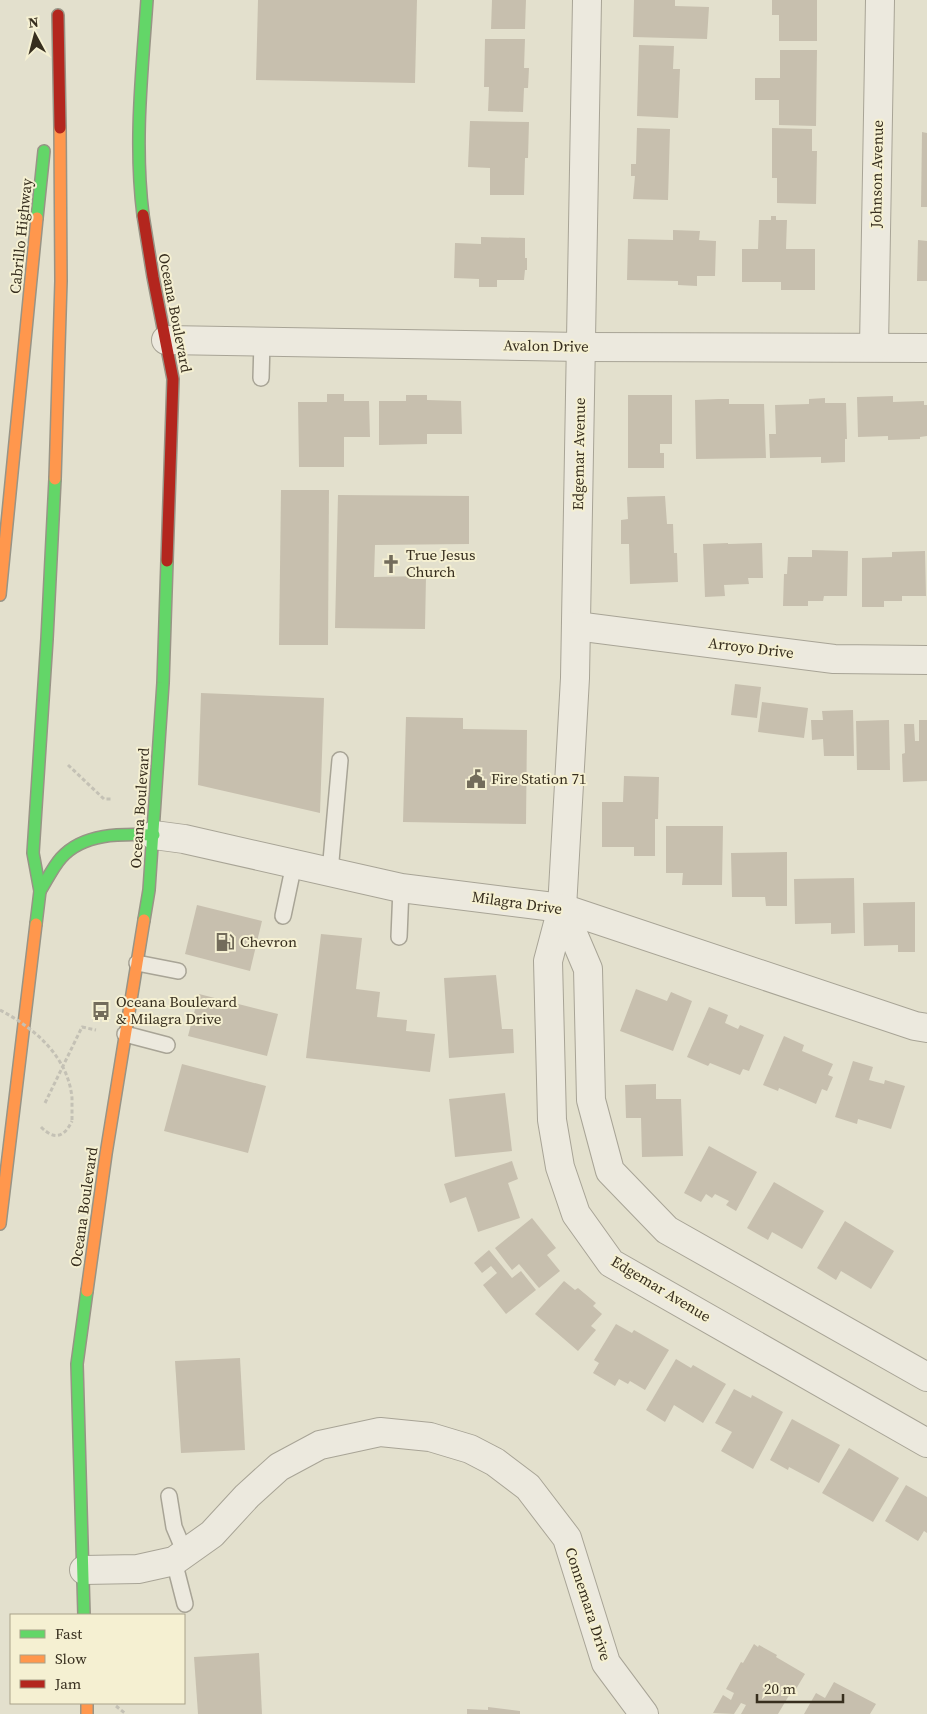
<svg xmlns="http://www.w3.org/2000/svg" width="927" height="1714" font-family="'Source Serif 4',serif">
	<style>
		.building { fill: #c7bfae }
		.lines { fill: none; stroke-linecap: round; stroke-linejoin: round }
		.lane-casing { stroke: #a8a496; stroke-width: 18 }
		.street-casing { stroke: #a8a496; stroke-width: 30 }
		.fast-casing { stroke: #989486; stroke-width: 14 }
		.slow-casing { stroke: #989486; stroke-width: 14 }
		.jam-casing { stroke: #989486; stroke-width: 14 }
		.path { stroke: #c4c1b5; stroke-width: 3; stroke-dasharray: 4 2.5; stroke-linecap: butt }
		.lane { stroke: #ece9de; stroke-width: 15 }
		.street { stroke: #ece9de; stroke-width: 28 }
		.fast { stroke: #63d668; stroke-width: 11 }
		.slow { stroke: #ff974d; stroke-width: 11 }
		.jam { stroke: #b3261e; stroke-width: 11 }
		.path-bridge { stroke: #c4c1b5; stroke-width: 3; stroke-dasharray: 4 2.5; stroke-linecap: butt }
		.labels { text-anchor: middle; stroke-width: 4; stroke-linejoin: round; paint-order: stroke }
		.street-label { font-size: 15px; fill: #372e1e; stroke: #f5f0d2 }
		.poi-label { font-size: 15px; fill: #372e1e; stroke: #f5f0d2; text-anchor: start }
	</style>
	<rect width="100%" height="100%" fill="#e3e0cd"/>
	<!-- building -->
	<g class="building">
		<polygon points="258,0 417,0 415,83 256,80"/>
		<polygon points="492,0 526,0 525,29 491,29"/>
		<polygon points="634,0 675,0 675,6 709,7 707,39 633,37"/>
		<polygon points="772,0 817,0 817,41 779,41 779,15 772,15"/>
		<polygon points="485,39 525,39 524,68 529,68 528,88 524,88 523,112 488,111 489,87 484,87"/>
		<polygon points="639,45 674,46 673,69 680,69 678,118 637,116"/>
		<polygon points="780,50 817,50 816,126 779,125 779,100 755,100 755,78 780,78"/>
		<polygon points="470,121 529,122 528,158 525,158 524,195 490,195 490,168 468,167"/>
		<polygon points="637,128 670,129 668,200 633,199 635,176 631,176 631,164 636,164"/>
		<polygon points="772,128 812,129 812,151 817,151 816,204 777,203 777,178 772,178"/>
		<polygon points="922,132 927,133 927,207 921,207"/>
		<polygon points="771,216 776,216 776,220 787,220 786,249 815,249 815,290 781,290 781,282 742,282 742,249 758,249 759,220 771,220"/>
		<polygon points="673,230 700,231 699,240 716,241 715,276 697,276 697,286 678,285 678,281 627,280 628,239 673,240"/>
		<polygon points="481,237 525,238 525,258 527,258 527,270 525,270 524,280 497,280 497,287 479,287 479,279 454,278 455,243 481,244"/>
		<polygon points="918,240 927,241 927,281 917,281"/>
		<polygon points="327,394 344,394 344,401 369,401 370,437 344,437 344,467 299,467 298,402 327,402"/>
		<polygon points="406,395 427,395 427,400 461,401 462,434 427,434 427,444 379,445 379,401 406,401"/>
		<polygon points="628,395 672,395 672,444 660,444 660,453 664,453 664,468 628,468"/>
		<polygon points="893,396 893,402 924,401 924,405 927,405 927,436 920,437 920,439 888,440 888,436 858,437 857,397"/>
		<polygon points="825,398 825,403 846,403 847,439 845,439 845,462 821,463 821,457 770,458 769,434 776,434 775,405 809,404 809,399"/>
		<polygon points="718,399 729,399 729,404 764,404 766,458 696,459 695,400"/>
		<polygon points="281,490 329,490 328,645 279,645"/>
		<polygon points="338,495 469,496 469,544 375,545 374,577 426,576 425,629 335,628"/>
		<polygon points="665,496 667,524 673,524 674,553 677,553 678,582 630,584 629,544 621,544 621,520 628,519 627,497"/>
		<polygon points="728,543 728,544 762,543 763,578 748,578 749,584 724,585 725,596 705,597 703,544"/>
		<polygon points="812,550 848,551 847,596 824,596 823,601 808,601 808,606 783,606 784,574 787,574 788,557 812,557"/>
		<polygon points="925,551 926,596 902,596 902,601 884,601 884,607 862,607 862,558 892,557 892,552"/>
		<polygon points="735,684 761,687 757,718 731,715"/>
		<polygon points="201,693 324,698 320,813 198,785"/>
		<polygon points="762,702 808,708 804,738 758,732"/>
		<polygon points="853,710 854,756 824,756 823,739 812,740 811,720 823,720 822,711"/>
		<polygon points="406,717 463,718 463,729 527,730 526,824 403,822"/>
		<polygon points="889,720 890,770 857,770 856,721"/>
		<polygon points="919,720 927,720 927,781 903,782 902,754 905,753 904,724 914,724 915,741 919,741"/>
		<polygon points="624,776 659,777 658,819 655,819 655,856 634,856 634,847 602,847 602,802 623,802"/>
		<polygon points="666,826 723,826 722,885 682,885 683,873 666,873"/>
		<polygon points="787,852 787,906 766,906 765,897 732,897 731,853"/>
		<polygon points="854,878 855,933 831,934 831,923 795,924 794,879"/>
		<polygon points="915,902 915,952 898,952 898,945 864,946 863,903"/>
		<polygon points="197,905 262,921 250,971 185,954"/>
		<polygon points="321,934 362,938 356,989 380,992 377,1017 407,1020 406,1031 435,1034 430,1072 306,1058"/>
		<polygon points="496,975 502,1029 513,1029 514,1053 449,1058 444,978"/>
		<polygon points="636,989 667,1001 671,992 692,1001 673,1051 620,1031"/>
		<polygon points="199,994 278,1014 267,1056 188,1036"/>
		<polygon points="709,1007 728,1015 725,1023 738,1029 740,1025 764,1035 749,1071 743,1069 740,1075 710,1063 708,1066 687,1057"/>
		<polygon points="784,1036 804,1045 802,1051 833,1064 828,1075 833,1077 827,1091 822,1089 816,1104 779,1088 778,1091 763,1085"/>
		<polygon points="853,1061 873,1067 869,1080 884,1084 885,1080 905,1086 891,1129 858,1119 857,1124 835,1117"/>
		<polygon points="182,1064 266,1086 248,1153 164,1131"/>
		<polygon points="656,1084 656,1099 681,1099 683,1156 642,1157 641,1118 626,1118 625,1085"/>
		<polygon points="505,1093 512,1151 455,1157 449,1099"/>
		<polygon points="709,1146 757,1172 736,1211 726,1205 729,1201 715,1194 712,1198 706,1194 701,1202 684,1193"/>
		<polygon points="512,1161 518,1179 508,1183 520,1218 478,1232 466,1197 450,1203 444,1184"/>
		<polygon points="774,1182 824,1211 802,1249 772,1232 768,1240 747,1228"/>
		<polygon points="532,1218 556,1248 547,1255 560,1271 539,1288 519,1264 512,1270 495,1248"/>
		<polygon points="845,1221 894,1251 871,1289 841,1271 836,1280 817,1268"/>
		<polygon points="489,1250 512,1278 521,1271 536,1290 506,1314 483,1285 497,1273 491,1266 482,1273 474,1263"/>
		<polygon points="564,1281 575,1290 578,1288 596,1303 593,1306 602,1314 591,1326 596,1330 578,1351 535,1314"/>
		<polygon points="616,1324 632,1333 634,1330 669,1350 645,1390 630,1381 628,1384 619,1379 615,1386 593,1373 599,1363 594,1360"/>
		<polygon points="240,1358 245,1450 181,1453 175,1361"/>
		<polygon points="676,1359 691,1368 693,1365 726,1384 703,1423 674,1405 665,1422 646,1410"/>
		<polygon points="734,1389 751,1398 752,1395 783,1412 753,1469 721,1451 732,1432 715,1423"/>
		<polygon points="792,1419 840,1445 819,1483 789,1467 788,1470 770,1460"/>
		<polygon points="849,1448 899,1478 873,1522 822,1493"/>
		<polygon points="906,1485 927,1497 927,1533 924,1531 918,1541 885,1521"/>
		<polygon points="754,1644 758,1647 759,1645 777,1655 776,1657 805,1674 793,1694 791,1692 778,1714 741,1714 746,1705 741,1703 734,1714 713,1713 723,1695 731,1700 734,1693 726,1689 741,1662 743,1663"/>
		<polygon points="259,1653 262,1714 198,1714 194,1657"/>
		<polygon points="834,1682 876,1704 870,1714 804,1714 816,1693 825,1698"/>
		<polygon points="488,1707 520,1711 520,1714 467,1714 467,1709 488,1710"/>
	</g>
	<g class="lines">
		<!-- lane casing -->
		<g class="lane-casing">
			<g id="lane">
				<polyline points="261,378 262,342"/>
				<polyline points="330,872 340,760"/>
				<polyline points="283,916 294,864"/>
				<polyline points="399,937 401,888"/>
				<polyline points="137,963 178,971"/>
				<polyline points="125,1034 167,1045"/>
				<polyline points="169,1496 174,1527 185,1553"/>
				<polyline points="174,1561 185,1604"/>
			</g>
		</g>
		<!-- street casing -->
		<g class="street-casing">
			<g id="street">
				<polyline points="587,0 575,678 562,908 548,961 552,1120 560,1167 576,1214 611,1263 927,1443"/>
				<polyline points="166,340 581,347 927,348"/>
				<polyline points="874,347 880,0"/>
				<polyline points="576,626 834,659 927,660"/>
				<polyline points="154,835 184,839 401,888 562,908 915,1026 927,1028"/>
				<polyline points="562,908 588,969 591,1100 610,1171 667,1230 927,1377"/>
				<polyline points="84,1570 138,1569 174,1561 212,1534 247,1496 279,1467 320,1445 380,1432 430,1437 470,1449 495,1462 528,1487 567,1538 606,1663 644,1714"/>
			</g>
		</g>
		<!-- fast casing -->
		<g class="fast-casing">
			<g id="fast">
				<path d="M143 215C134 143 142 72 147 0"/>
				<polyline points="37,218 44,151"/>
				<path d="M40 891C47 880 53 867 61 858 84 832 123 834 154 835"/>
				<polyline points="144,920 149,890 163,683 167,561"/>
				<polyline points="36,924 40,891 33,853 47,639 55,479"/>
				<polyline points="84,1615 77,1364 87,1291"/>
			</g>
		</g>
		<!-- slow casing -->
		<g class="slow-casing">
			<g id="slow">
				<polyline points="55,479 61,281 60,128"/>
				<polyline points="0,595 37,218"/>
				<polyline points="0,1224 36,924"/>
				<polyline points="87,1291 106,1154 144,920"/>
				<polyline points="87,1703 87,1714"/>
			</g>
		</g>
		<!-- jam casing -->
		<g class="jam-casing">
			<g id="jam">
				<polyline points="58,15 60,128"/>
				<polyline points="143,215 153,277 173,379 167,561"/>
			</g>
		</g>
		<!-- path -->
		<g class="path">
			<polyline points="68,765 104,799 112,799"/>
			<polyline points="45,1103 82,1027 96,1030"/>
			<path d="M41 1127C54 1140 64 1138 72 1121"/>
			<polyline points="116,1706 126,1714"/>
		</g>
		<!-- lane -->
		<use href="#lane" class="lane"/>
		<!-- street -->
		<use href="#street" class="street"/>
		<!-- fast -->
		<use href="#fast" class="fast"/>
		<!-- slow -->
		<use href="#slow" class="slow"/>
		<!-- jam -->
		<use href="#jam" class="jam"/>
		<!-- path-bridge -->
		<path class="path-bridge" d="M0 1010C34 1028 68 1056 72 1098 72 1105 72 1113 72 1121"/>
	</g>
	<!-- icons -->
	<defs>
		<g id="church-bare" transform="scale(1.5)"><path d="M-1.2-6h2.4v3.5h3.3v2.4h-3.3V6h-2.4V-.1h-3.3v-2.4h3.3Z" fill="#736c5b" stroke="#f5f0d2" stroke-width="2.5" paint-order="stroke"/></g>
		<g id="civic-bare" transform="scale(1.5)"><path d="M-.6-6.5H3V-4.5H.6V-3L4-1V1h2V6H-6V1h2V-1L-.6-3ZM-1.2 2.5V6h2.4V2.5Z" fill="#736c5b" stroke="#f5f0d2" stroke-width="2.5" paint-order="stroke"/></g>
		<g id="fuel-bare" transform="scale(1.5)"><path d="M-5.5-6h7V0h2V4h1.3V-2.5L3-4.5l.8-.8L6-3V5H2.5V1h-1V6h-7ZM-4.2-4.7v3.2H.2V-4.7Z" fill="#736c5b" stroke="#f5f0d2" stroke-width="2.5" paint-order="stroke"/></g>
		<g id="bus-bare" transform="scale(1.5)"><path d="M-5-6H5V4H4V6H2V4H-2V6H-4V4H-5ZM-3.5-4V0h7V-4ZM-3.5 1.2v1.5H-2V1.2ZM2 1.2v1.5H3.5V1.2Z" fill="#736c5b" stroke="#f5f0d2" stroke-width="2.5" paint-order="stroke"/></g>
	</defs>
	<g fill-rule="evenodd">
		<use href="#church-bare" x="391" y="564"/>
		<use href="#civic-bare" x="476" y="779"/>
		<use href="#fuel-bare" x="225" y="942"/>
		<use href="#bus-bare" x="101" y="1011"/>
	</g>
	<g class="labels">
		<!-- street labels -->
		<g class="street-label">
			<text transform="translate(877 174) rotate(-89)" y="5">Johnson Avenue</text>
			<text transform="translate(21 236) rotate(-84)" y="5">Cabrillo Highway</text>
			<text transform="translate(175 313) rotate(79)" y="5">Oceana Boulevard</text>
			<text transform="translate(546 346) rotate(1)" y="5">Avalon Drive</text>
			<text transform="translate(579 454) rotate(-89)" y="5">Edgemar Avenue</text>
			<text transform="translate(751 648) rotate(7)" y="5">Arroyo Drive</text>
			<text transform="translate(140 808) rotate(-86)" y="5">Oceana Boulevard</text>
			<text transform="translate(517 903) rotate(8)" y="5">Milagra Drive</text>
			<text transform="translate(84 1207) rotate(-82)" y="5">Oceana Boulevard</text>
			<text transform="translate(661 1289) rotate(31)" y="5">Edgemar Avenue</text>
			<text transform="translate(588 1604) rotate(72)" y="5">Connemara Drive</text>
		</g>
		<!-- poi labels -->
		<g class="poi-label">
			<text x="406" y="560">True Jesus<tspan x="406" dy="17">Church</tspan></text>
			<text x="491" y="784">Fire Station 71</text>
			<text x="240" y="947">Chevron</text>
			<text x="116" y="1007">Oceana Boulevard<tspan x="116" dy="17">&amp; Milagra Drive</tspan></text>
		</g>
	</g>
	<!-- legend -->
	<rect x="10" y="1614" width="175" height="90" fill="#f5f0d2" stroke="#a9a28a"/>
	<rect x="20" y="1630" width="25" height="8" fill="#63d668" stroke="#a9a28a"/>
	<text x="55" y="1639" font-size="15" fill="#372e1e">Fast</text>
	<rect x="20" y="1655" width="25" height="8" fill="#ff974d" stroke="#a9a28a"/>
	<text x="55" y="1664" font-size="15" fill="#372e1e">Slow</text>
	<rect x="20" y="1680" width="25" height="8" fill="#b3261e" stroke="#a9a28a"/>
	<text x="55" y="1689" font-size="15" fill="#372e1e">Jam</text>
	<!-- north arrow -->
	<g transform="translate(35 35) rotate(353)" stroke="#f5f0d2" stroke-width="4" paint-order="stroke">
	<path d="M0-4L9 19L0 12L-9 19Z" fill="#372e1e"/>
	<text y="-8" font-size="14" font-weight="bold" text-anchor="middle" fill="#372e1e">N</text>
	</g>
	<!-- scale -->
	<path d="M757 1694v8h86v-8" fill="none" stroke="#372e1e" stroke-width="2.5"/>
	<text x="764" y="1694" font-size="15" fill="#372e1e" stroke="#f5f0d2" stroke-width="4" paint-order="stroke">20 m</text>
</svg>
